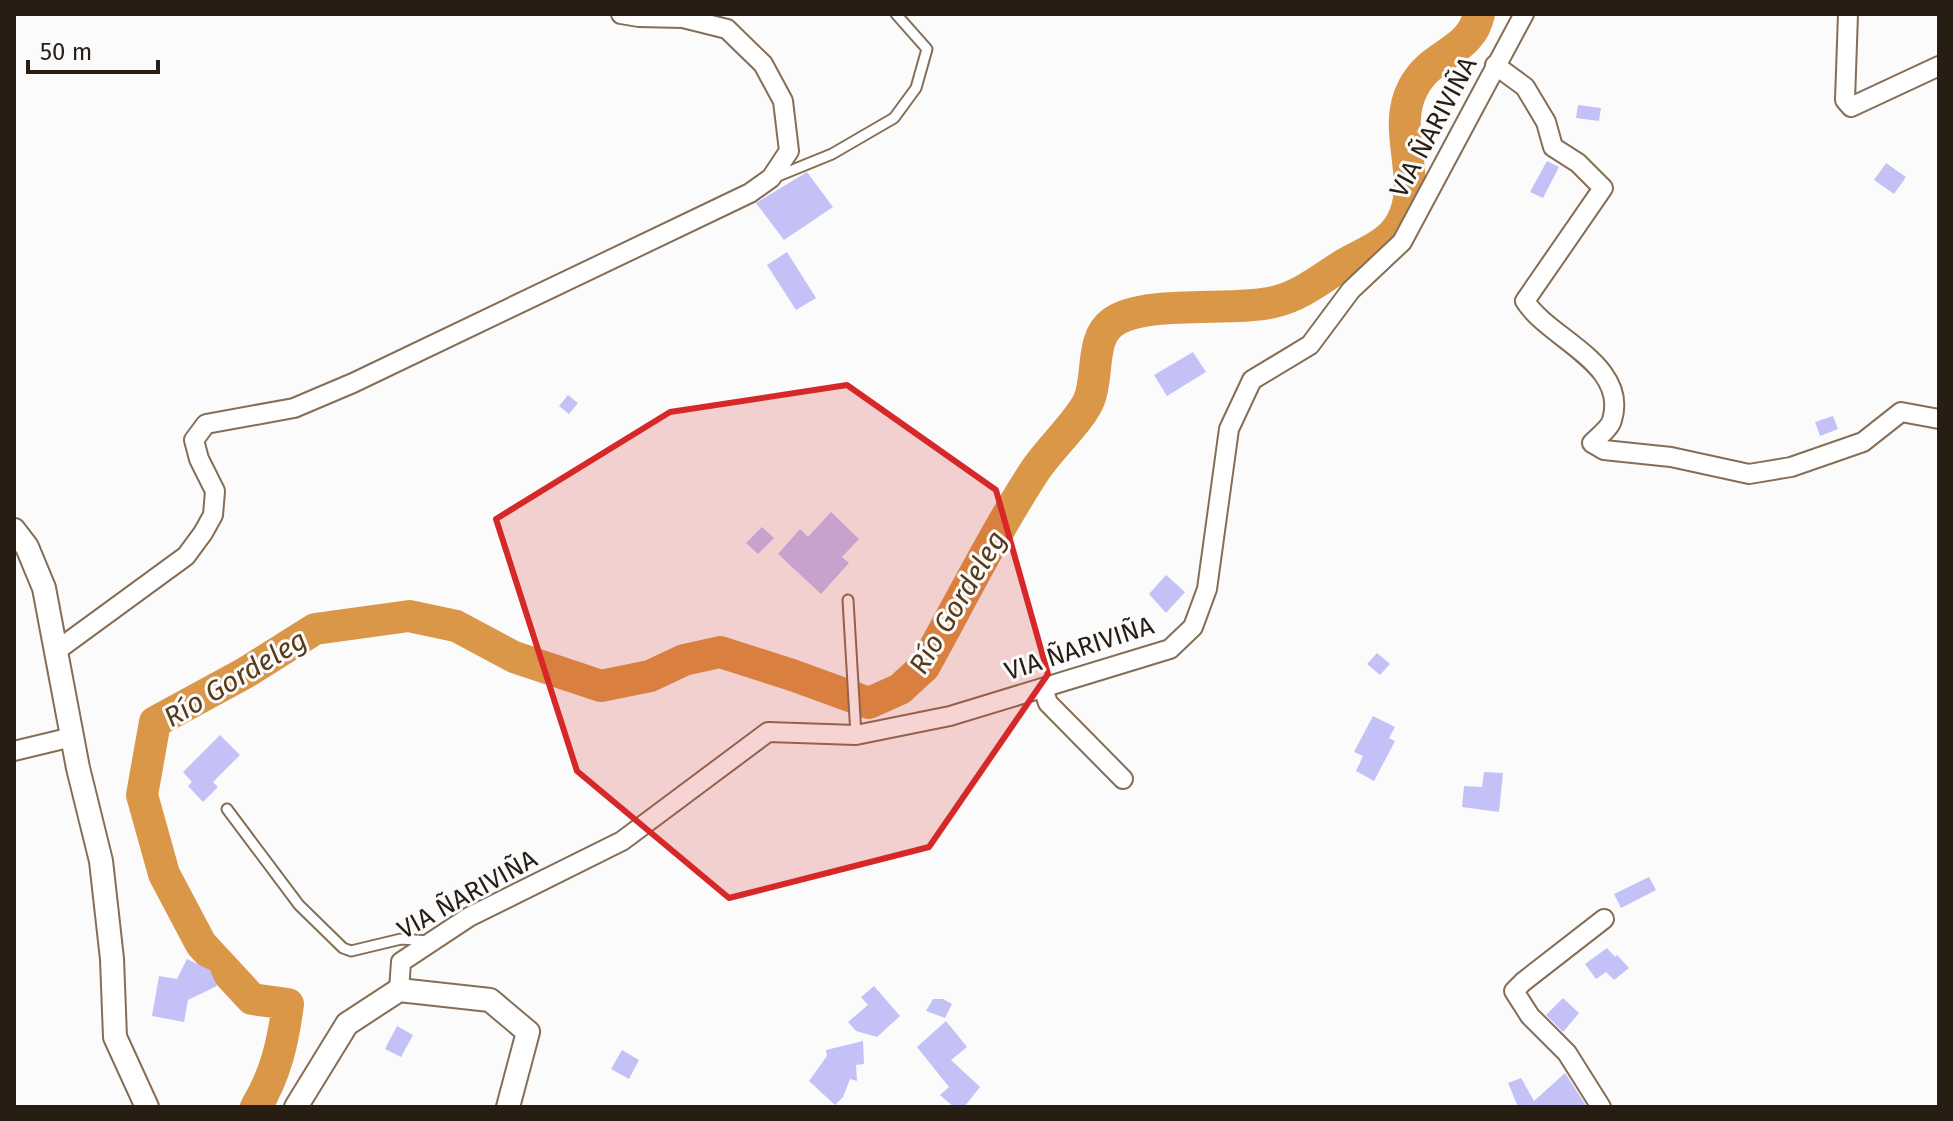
<svg xmlns="http://www.w3.org/2000/svg" width="1953" height="1121" font-family="'Fira Sans',sans-serif">
	<style>
		.lines { fill: none; stroke-linecap: round; stroke-linejoin: round }
		.river { stroke: #da9748; stroke-width: 32 }
		.building { fill: #c4c1f7 }
		.service-casing { stroke: #856e55; stroke-width: 13 }
		.minor-casing { stroke: #856e55; stroke-width: 22 }
		.tertiary-casing { stroke: #856e55; stroke-width: 26 }
		.service { stroke: #fff; stroke-width: 9 }
		.minor { stroke: #fff; stroke-width: 18 }
		.tertiary { stroke: #fff; stroke-width: 22 }
		.marked { fill: #d62828; fill-opacity: 0.2; stroke: #d62828; stroke-width: 6; stroke-linejoin: round }
		.labels { text-anchor: middle; stroke-width: 6; stroke-linejoin: round; paint-order: stroke }
		.street-label { font-size: 26px; fill: #271d13; stroke: #fbfbfb }
		.water-label { font-size: 28px; font-style: italic; fill: #573b1a; stroke: #fbfbfb }
	</style>
	<rect width="100%" height="100%" fill="#fbfbfb"/>
	<g class="lines">
		<!-- river -->
		<path class="river" d="M256 1107C276 1074 283 1042 288 1004L252 999 201 944 164 874 142 795 155 722 245 673 315 629 409 616 456 626 514 657 601 686 650 676 684 660 720 652 792 675 869 703 900 689 924 667C960 602 994 534 1034 472 1047 451 1081 420 1089 400 1099 376 1090 338 1113 322 1145 299 1234 312 1274 302 1300 296 1321 279 1343 265 1363 253 1389 245 1401 223 1425 180 1390 131 1413 88 1430 53 1471 53 1479 14"/>
	</g>
	<!-- building -->
	<g class="building">
		<polygon points="1578,105 1601,108 1599,121 1576,118"/>
		<polygon points="1547,161 1559,167 1543,198 1530,192"/>
		<polygon points="1886,163 1906,177 1894,194 1874,180"/>
		<polygon points="807,172 833,207 784,240 756,203"/>
		<polygon points="787,252 816,298 796,310 767,265"/>
		<polygon points="1193,352 1206,372 1167,396 1154,375"/>
		<polygon points="568,395 578,403 569,414 559,406"/>
		<polygon points="1833,416 1838,429 1820,436 1815,422"/>
		<polygon points="831,512 859,539 842,557 849,563 821,594 778,554 800,529 808,537"/>
		<polygon points="762,527 774,538 758,554 746,543"/>
		<polygon points="1166,575 1185,592 1166,613 1149,594"/>
		<polygon points="1377,653 1390,664 1380,675 1367,664"/>
		<polygon points="1373,716 1395,727 1389,738 1395,741 1374,781 1356,771 1363,756 1354,752"/>
		<polygon points="220,735 240,755 213,782 218,787 203,802 188,786 192,782 183,772"/>
		<polygon points="1484,772 1503,773 1499,812 1462,807 1464,786 1482,787"/>
		<polygon points="1649,877 1656,890 1621,908 1614,894"/>
		<polygon points="1607,948 1615,957 1617,955 1629,968 1614,980 1606,972 1596,979 1585,964"/>
		<polygon points="187,959 210,970 217,986 188,1000 184,1022 152,1016 159,976 177,979"/>
		<polygon points="874,986 900,1016 877,1037 856,1031 848,1022 868,1005 861,997"/>
		<polygon points="1563,998 1579,1013 1563,1032 1546,1015"/>
		<polygon points="933,999 943,999 952,1004 945,1018 926,1011"/>
		<polygon points="946,1021 967,1047 951,1060 980,1087 964,1107 954,1107 940,1095 949,1087 917,1047"/>
		<polygon points="397,1026 413,1035 401,1057 385,1049"/>
		<polygon points="863,1041 864,1064 856,1065 857,1081 850,1079 843,1097 835,1105 809,1081 827,1056 826,1050"/>
		<polygon points="622,1050 639,1060 629,1079 611,1069"/>
		<polygon points="1565,1073 1587,1107 1518,1107 1508,1083 1521,1078 1534,1101"/>
	</g>
	<g class="lines">
		<!-- service casing -->
		<g class="service-casing">
			<g id="service">
				<polyline points="778,176 832,154 894,118 916,88 927,49 896,14"/>
				<polyline points="848,600 856,735"/>
				<polyline points="227,809 299,905 343,948 351,951 401,939 429,941"/>
			</g>
		</g>
		<!-- minor casing -->
		<g class="minor-casing">
			<g id="minor">
				<polyline points="1848,14 1845,100 1851,107 1939,66"/>
				<path d="M1495 65 1525 87 1546 122 1553 147 1578 163 1603 188 1525 301C1549 339 1629 364 1612 420 1610 428 1598 437 1592 443L1604 450 1671 457 1749 474 1791 467 1863 442 1901 412 1939 419"/>
				<polyline points="56,651 186,556 203,533 213,515 215,491 199,459 194,440 206,424 294,408 353,383 750,193 771,178 789,151 783,101 763,64 727,29 683,18 639,17 621,14"/>
				<polyline points="1043,688 1048,703 1123,779"/>
				<polyline points="14,751 72,737"/>
				<polyline points="399,990 401,962 469,917 622,841 768,732 856,735 950,716 1170,649 1193,627 1207,589 1229,429 1252,380 1310,345 1351,290 1402,242 1524,14"/>
				<polyline points="1601,1107 1567,1053 1530,1016 1514,991 1523,982 1604,919"/>
			</g>
		</g>
		<!-- tertiary casing -->
		<g class="tertiary-casing">
			<g id="tertiary">
				<polyline points="14,530 27,547 44,588 78,768 101,861 112,959 115,1037 147,1107"/>
				<polyline points="296,1107 347,1024 399,990 490,1000 528,1032 508,1107"/>
			</g>
		</g>
		<!-- service -->
		<use href="#service" class="service"/>
		<!-- minor -->
		<use href="#minor" class="minor"/>
		<!-- tertiary -->
		<use href="#tertiary" class="tertiary"/>
	</g>
	<!-- marked area -->
	<path class="marked" d="M847 385 996 490 1048 674 929 847 729 898 577 771 496 519 670 412Z"/>
	<g class="labels">
		<!-- street labels -->
		<g class="street-label">
			<text transform="translate(1433 127) rotate(-62)" y="9">VIA ÑARIVIÑA</text>
			<text transform="translate(1079 648) rotate(-18)" y="9">VIA ÑARIVIÑA</text>
			<text transform="translate(467 894) rotate(-29)" y="9">VIA ÑARIVIÑA</text>
		</g>
		<!-- water labels -->
		<g class="water-label">
			<text transform="translate(957 602) rotate(-59)" y="10">Río Gordeleg</text>
			<text transform="translate(235 678) rotate(-31)" y="10">Río Gordeleg</text>
		</g>
	</g>
	<!-- border -->
	<rect width="1953" height="1121" fill="none" stroke="#271d13" stroke-width="32"/>
	<!-- scale -->
	<path d="M28 60v12h130v-12" fill="none" stroke="#271d13" stroke-width="4"/>
	<text x="40" y="60" font-size="24" fill="#271d13" stroke="#fbfbfb" stroke-width="6" paint-order="stroke">50 m</text>
</svg>
